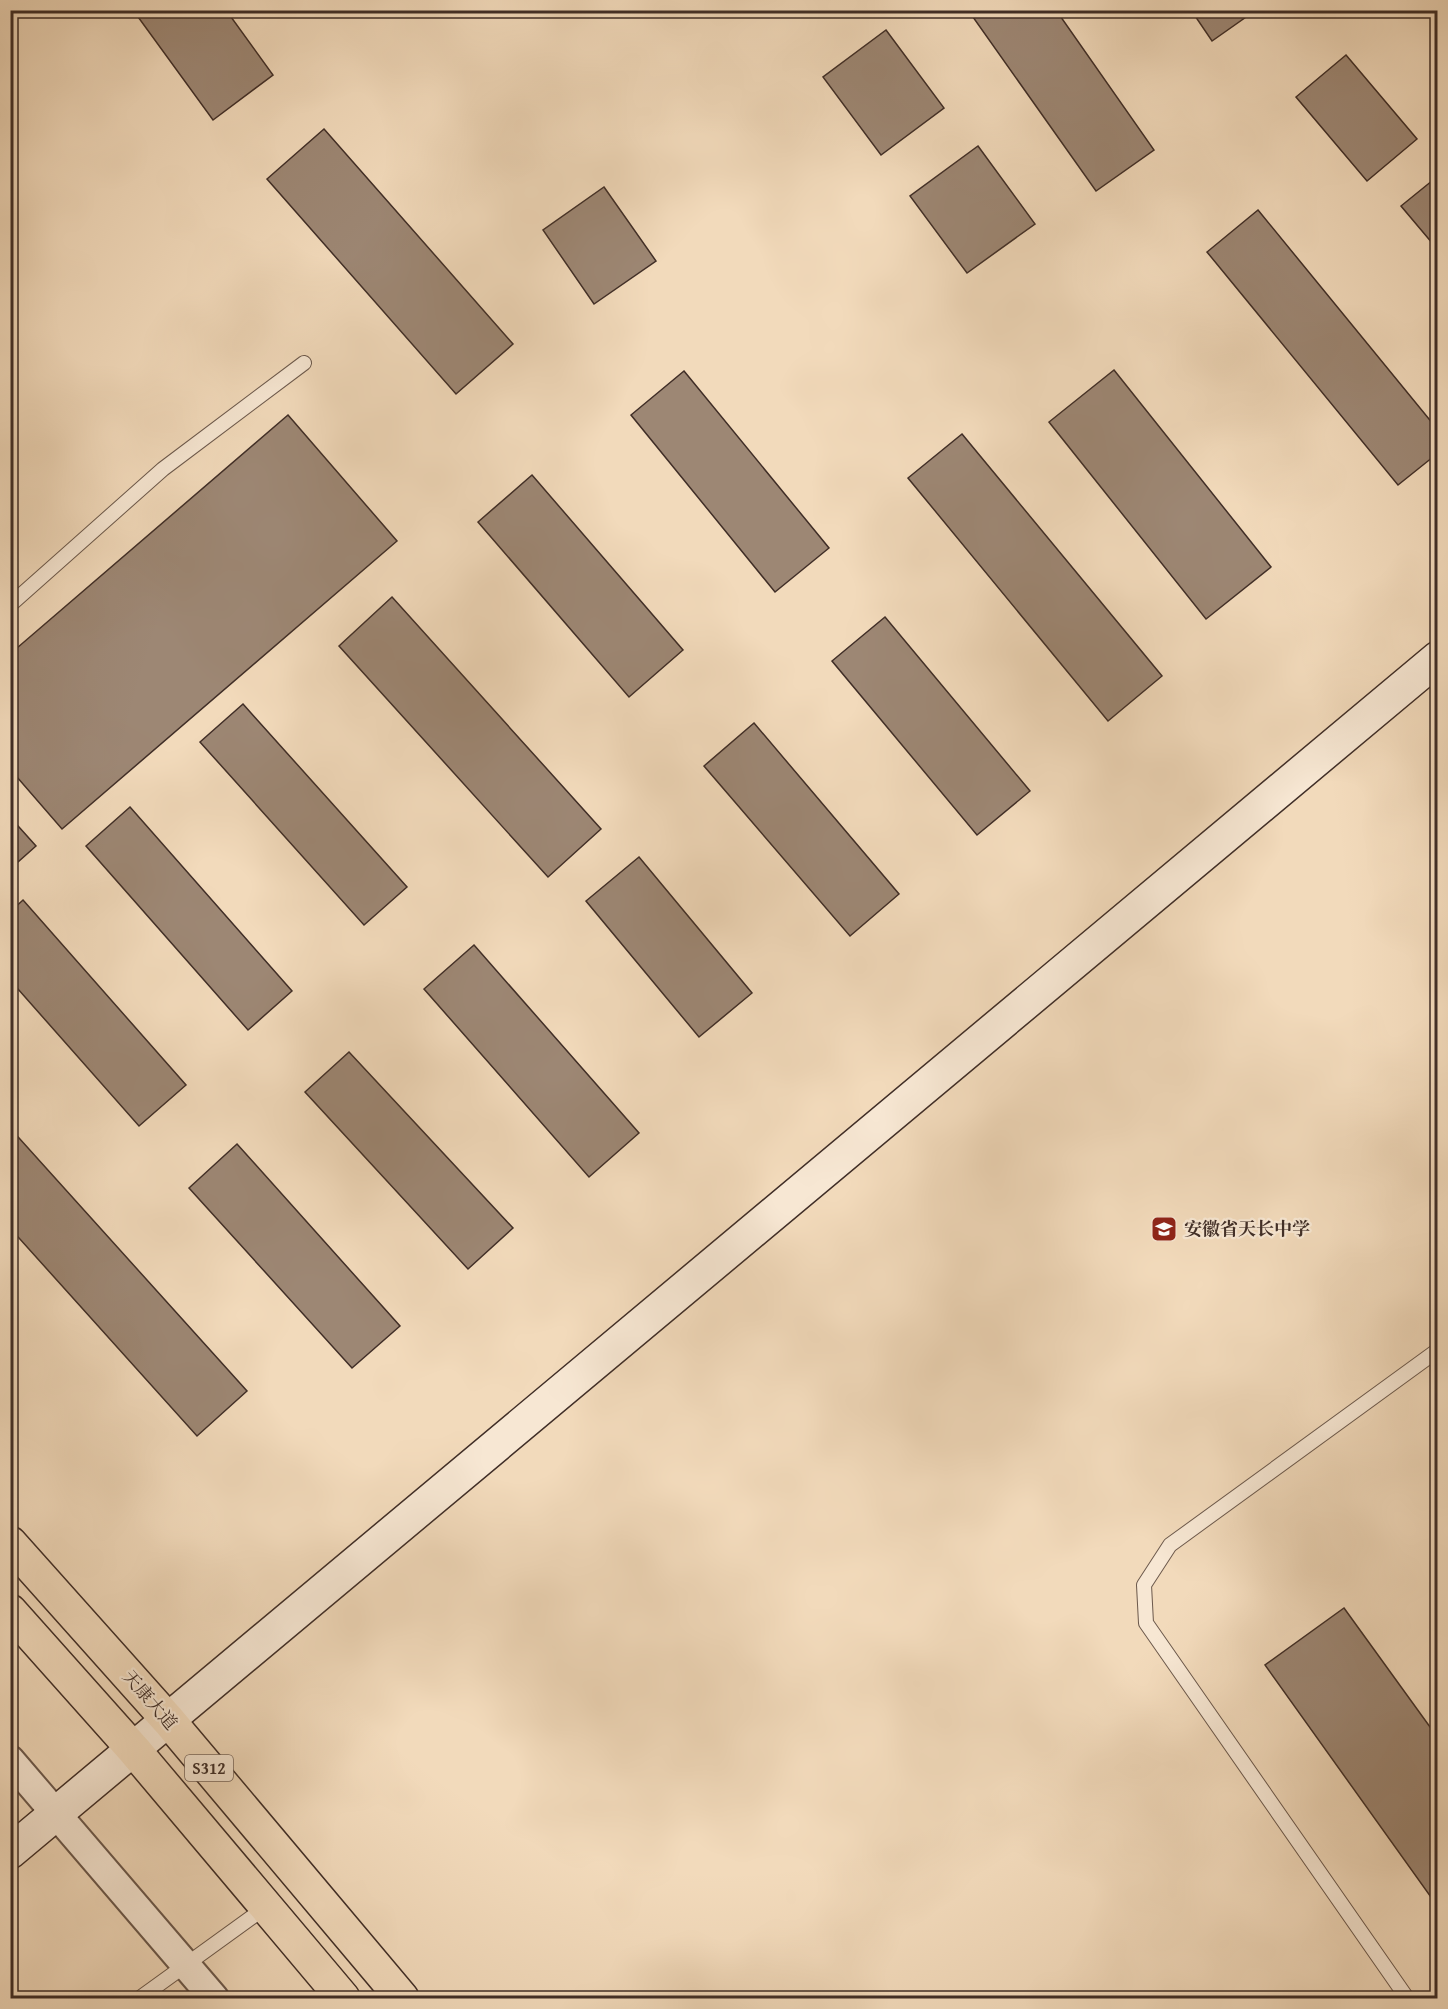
<svg xmlns="http://www.w3.org/2000/svg" width="1448" height="2009" font-family="'Gentium Book Plus','Noto Serif SC',serif">
	<style>
		.building { fill: #9d8774; stroke: #402e27; stroke-width: 1.5 }
		.lines { fill: none; stroke-linecap: round; stroke-linejoin: round }
		.lane-casing { stroke: #6c594c; stroke-width: 16 }
		.street-casing { stroke: #6c594c; stroke-width: 32 }
		.secondary-casing { stroke: #402e27; stroke-width: 36 }
		.primary-casing { stroke: #402e27; stroke-width: 36 }
		.lane { stroke: #f7e7d3; stroke-width: 14 }
		.street { stroke: #f7e7d3; stroke-width: 28 }
		.secondary { stroke: #f7e7d3; stroke-width: 33 }
		.primary { stroke: #f2dabb; stroke-width: 33 }
		.labels { text-anchor: middle; stroke-width: 4.5; stroke-linejoin: round; paint-order: stroke }
		.shield { fill: #f7e7d3; stroke: #77665b; stroke-width: 1.5 }
		.shield-label { font-size: 16px; font-weight: bold; fill: #402e27 }
		.poi-label { font-size: 18px; font-weight: bold; fill: #402e27; stroke: #f7e7d3; text-anchor: start }
		.street-label { font-size: 18px; fill: #402e27; stroke: #f7e7d3 }
	</style>
	<rect width="100%" height="100%" fill="#f2dabb"/>
	<filter id="stains"><feTurbulence type="fractalNoise" baseFrequency=".00333" numOctaves="4"/><feColorMatrix values="0 0 0 0 .2 0 0 0 0 .09 0 0 0 0 .02 0 0 0 .5 -.17"/></filter>
	<radialGradient id="worn" r=".72"><stop offset=".6" stop-color="#630" stop-opacity="0"/><stop offset="1" stop-color="#630" stop-opacity=".3"/></radialGradient>
	<!-- building -->
	<g class="building">
		<polygon points="133,10 226,10 273,75 213,120"/>
		<polygon points="968,10 1056,10 1154,150 1096,191"/>
		<polygon points="1191,10 1256,10 1212,41"/>
		<polygon points="886,30 944,108 881,155 823,77"/>
		<polygon points="1346,55 1417,139 1367,181 1296,97"/>
		<polygon points="324,129 513,344 456,394 267,179"/>
		<polygon points="978,146 1035,224 967,273 910,196"/>
		<polygon points="1438,176 1438,250 1401,206"/>
		<polygon points="604,187 656,261 594,304 543,230"/>
		<polygon points="1258,210 1438,430 1438,453 1398,485 1207,252"/>
		<polygon points="1114,370 1271,567 1206,619 1049,422"/>
		<polygon points="684,371 829,548 775,592 631,415"/>
		<polygon points="288,415 397,541 62,829 10,769 10,654"/>
		<polygon points="962,434 1162,676 1108,721 908,478"/>
		<polygon points="532,475 683,650 629,697 478,522"/>
		<polygon points="392,597 601,829 548,877 339,646"/>
		<polygon points="885,617 1030,791 977,835 832,661"/>
		<polygon points="243,704 407,887 364,925 200,742"/>
		<polygon points="754,723 899,894 850,936 704,766"/>
		<polygon points="130,807 292,991 248,1030 86,846"/>
		<polygon points="10,817 36,846 10,869"/>
		<polygon points="639,857 752,993 699,1037 586,901"/>
		<polygon points="23,900 186,1085 139,1126 10,980 10,912"/>
		<polygon points="474,945 639,1133 589,1177 424,989"/>
		<polygon points="349,1052 513,1228 468,1269 305,1092"/>
		<polygon points="10,1128 247,1391 197,1436 10,1228"/>
		<polygon points="237,1144 400,1326 352,1368 189,1188"/>
		<polygon points="1344,1608 1438,1738 1438,1907 1265,1665"/>
	</g>
	<g class="lines">
		<!-- lane casing -->
		<g class="lane-casing">
			<g id="lane">
				<polyline points="10,605 163,469 304,363"/>
				<polyline points="140,1998 266,1907"/>
				<polyline points="1407,1998 1146,1623 1144,1585 1170,1545 1438,1350"/>
			</g>
		</g>
		<!-- street casing -->
		<g class="street-casing">
			<polyline id="street" points="10,1760 214,1998"/>
		</g>
		<!-- secondary casing -->
		<g class="secondary-casing">
			<polyline id="secondary" points="10,1852 1438,658"/>
		</g>
		<!-- primary casing -->
		<g class="primary-casing">
			<g id="primary">
				<polyline points="10,1543 169,1721 402,1998"/>
				<polyline points="10,1611 134,1750 343,1998"/>
			</g>
		</g>
		<!-- lane -->
		<use href="#lane" class="lane"/>
		<!-- street -->
		<use href="#street" class="street"/>
		<!-- secondary -->
		<use href="#secondary" class="secondary"/>
		<!-- primary -->
		<use href="#primary" class="primary"/>
	</g>
	<!-- icons -->
	<defs>
		<g id="school-square" transform="scale(1.35)"><rect x="-9" y="-9" width="18" height="18" rx="4" fill="#8f2418" stroke="#f7e7d3"/><path d="M0-5L7-2L0 1L-7-2ZM-4 1L0 2.5L4 1V4Q0 6-4 4Z" fill="#fff"/></g>
	</defs>
	<g fill-rule="evenodd">
		<use href="#school-square" x="1164" y="1229"/>
	</g>
	<g class="labels">
		<!-- shield labels -->
		<rect class="shield" x="185" y="1755" width="48" height="26" rx="4.5"/>
		<g class="shield-label">
			<text x="209" y="1774">S312</text>
		</g>
		<!-- poi labels -->
		<g class="poi-label">
			<text x="1184" y="1235">安徽省天长中学</text>
		</g>
		<!-- street labels -->
		<g class="street-label">
			<text transform="translate(150 1700) rotate(49)" y="6">天康大道</text>
		</g>
	</g>
	<!-- margin -->
	<rect width="1448" height="2009" fill="none" stroke="#f2dabb" stroke-width="36"/>
	<rect x="12" y="12" width="1424" height="1985" fill="none" stroke="#402e27" stroke-width="3"/>
	<rect x="18" y="18" width="1412" height="1973" fill="none" stroke="#402e27" stroke-width="1.5"/>
	<rect width="100%" height="100%" filter="url(#stains)"/>
	<rect width="100%" height="100%" fill="url(#worn)"/>
</svg>
